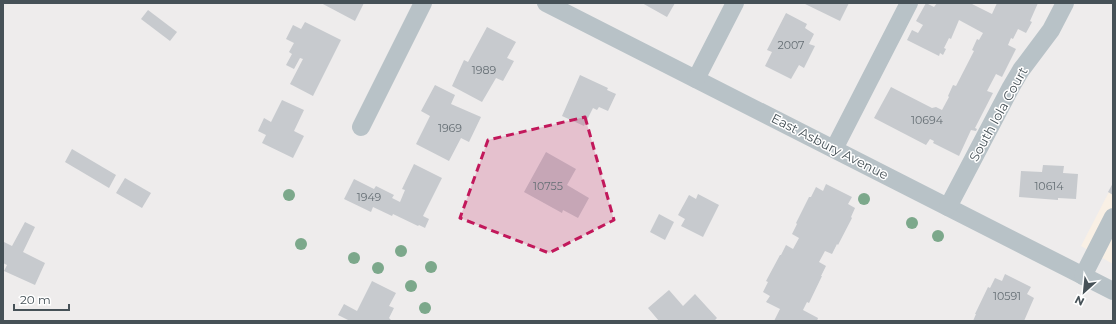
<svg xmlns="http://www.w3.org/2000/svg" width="1116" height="324" font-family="Montserrat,sans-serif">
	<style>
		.commercial { fill: #f9f0e5 }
		.building { fill: #c7cace }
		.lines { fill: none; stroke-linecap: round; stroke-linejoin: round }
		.minor { stroke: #b8c2c7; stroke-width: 18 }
		.tree { fill: #7ca88b }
		.marked { fill: #c2185b; fill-opacity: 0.2; stroke: #c2185b; stroke-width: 3; stroke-dasharray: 8 5; stroke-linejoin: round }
		.labels { text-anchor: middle; stroke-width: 3; stroke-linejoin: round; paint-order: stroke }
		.number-label { font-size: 11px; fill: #666f75 }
		.street-label { font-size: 13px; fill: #465157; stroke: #fff }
	</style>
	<rect width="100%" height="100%" fill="#eeecec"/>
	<!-- commercial -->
	<polygon class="commercial" points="1113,184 1113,264 1081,246"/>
	<!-- building -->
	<g class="building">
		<polygon points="321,3 364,3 355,21"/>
		<polygon points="642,3 675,3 667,17"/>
		<polygon points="803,3 849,3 840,21"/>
		<polygon points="926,3 934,7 937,3 970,3 992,14 997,3 1038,3 1030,21 1032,22 1026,33 1018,29 1013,39 1011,38 1008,45 1016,49 1002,77 996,74 987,91 993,93 975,128 977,129 976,131 971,130 959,156 933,143 934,141 930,139 926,145 874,118 891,87 932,108 936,107 942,110 949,97 948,96 953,85 956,86 974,51 972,50 977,39 979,40 983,33 959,20 951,39 949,38 944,48 946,49 943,55 940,53 939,56 907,40 912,30 918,33 923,25 916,21"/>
		<polygon points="148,10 177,32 170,41 141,19"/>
		<polygon points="786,13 807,24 805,28 814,34 809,44 815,46 804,68 799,65 791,79 765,66 772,52 767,50"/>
		<polygon points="305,22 341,40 313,96 290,84 303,59 300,58 294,69 286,65 292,54 289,52 294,43 286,39 293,25 301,29"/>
		<polygon points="487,27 516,42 507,58 514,61 503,81 496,78 482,102 452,86 464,60 468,62"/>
		<polygon points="580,75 608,88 607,90 616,94 608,111 599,107 597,110 593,108 584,126 562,116"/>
		<polygon points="435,85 455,95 451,104 481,117 469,142 461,138 449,161 416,144 430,116 421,111"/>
		<polygon points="282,100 304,110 294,131 304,136 293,158 262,143 266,135 258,131 264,118 271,122"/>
		<polygon points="72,149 116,175 109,188 65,162"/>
		<polygon points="546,152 576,169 567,185 589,198 578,218 563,210 562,213 524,192"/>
		<polygon points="414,164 442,178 423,216 429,219 425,228 419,225 418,226 393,214 392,216 373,207 371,212 344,199 354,179 374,189 376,186 394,195 392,198 400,202 405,190 402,189"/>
		<polygon points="1043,165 1064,166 1063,173 1078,174 1076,199 1058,198 1058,200 1019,197 1021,171 1042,172"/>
		<polygon points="125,178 151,193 142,208 116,193"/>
		<polygon points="1113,183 1113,195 1108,192"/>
		<polygon points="826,184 852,197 848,204 855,208 851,217 852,218 838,245 837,244 832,254 825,251 819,262 826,266 821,276 822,276 809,303 807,302 803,310 818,318 817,321 774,321 780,309 766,302 770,296 763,292 768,282 766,281 780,255 781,255 786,245 793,249 799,238 792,234 797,224 796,223 809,197 811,197 816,187 823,191"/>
		<polygon points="698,194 719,205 703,237 681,226 685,219 678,215 689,195 696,199"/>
		<polygon points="659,214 674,222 665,240 650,232"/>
		<polygon points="25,222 35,227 23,252 45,263 35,285 4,271 7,265 3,263 3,244 4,242 12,246"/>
		<polygon points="1005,274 1031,287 1027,294 1034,298 1024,321 973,321 976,314 975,314 988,287 990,288 995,278 1002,281"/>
		<polygon points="372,281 396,293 389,306 394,308 389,318 391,320 391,321 350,321 338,315 344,304 357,311"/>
		<polygon points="669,290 683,306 695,294 717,318 714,321 659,321 648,308"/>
	</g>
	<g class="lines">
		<!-- minor -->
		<g class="minor">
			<polyline points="546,3 1113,291"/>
			<polyline points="696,79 735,3"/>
			<polyline points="361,127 423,3"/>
			<polyline points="834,149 909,3"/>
			<polyline points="948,207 1011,87 1021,70 1051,30 1065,3"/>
			<polyline points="1083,276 1113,217"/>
		</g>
	</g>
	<!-- trees -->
	<g class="tree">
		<circle cx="289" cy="195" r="6"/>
		<circle cx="864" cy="199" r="6"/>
		<circle cx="912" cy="223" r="6"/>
		<circle cx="938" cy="236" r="6"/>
		<circle cx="301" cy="244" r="6"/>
		<circle cx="401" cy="251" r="6"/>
		<circle cx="354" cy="258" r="6"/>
		<circle cx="431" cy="267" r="6"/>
		<circle cx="378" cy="268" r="6"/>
		<circle cx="411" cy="286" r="6"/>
		<circle cx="425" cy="308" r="6"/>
	</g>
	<!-- marked area -->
	<path class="marked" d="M585 117 614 220 549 253 460 218 488 140Z"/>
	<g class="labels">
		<!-- number labels -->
		<g class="number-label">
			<text x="791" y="49">2007</text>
			<text x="484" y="74">1989</text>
			<text x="927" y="124">10694</text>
			<text x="450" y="132">1969</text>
			<text x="548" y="190">10755</text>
			<text x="1049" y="190">10614</text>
			<text x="369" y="201">1949</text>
			<text x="1007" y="300">10591</text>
		</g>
		<!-- street labels -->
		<g class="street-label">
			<text transform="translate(998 114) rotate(-61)" y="5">South Iola Court</text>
			<text transform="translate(830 146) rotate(27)" y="5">East Asbury Avenue</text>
		</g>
	</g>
	<!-- border -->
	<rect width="1116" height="324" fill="none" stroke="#465157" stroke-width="8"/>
	<!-- north arrow -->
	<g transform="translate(1084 292) rotate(207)" stroke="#ffffff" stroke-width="3" paint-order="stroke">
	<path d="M0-3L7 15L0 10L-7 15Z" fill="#465157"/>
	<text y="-6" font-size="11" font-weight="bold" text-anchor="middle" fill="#465157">N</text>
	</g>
	<!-- scale -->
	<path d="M14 304v6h55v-6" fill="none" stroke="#465157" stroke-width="2"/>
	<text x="20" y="304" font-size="12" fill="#465157" stroke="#ffffff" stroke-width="3" paint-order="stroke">20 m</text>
</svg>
